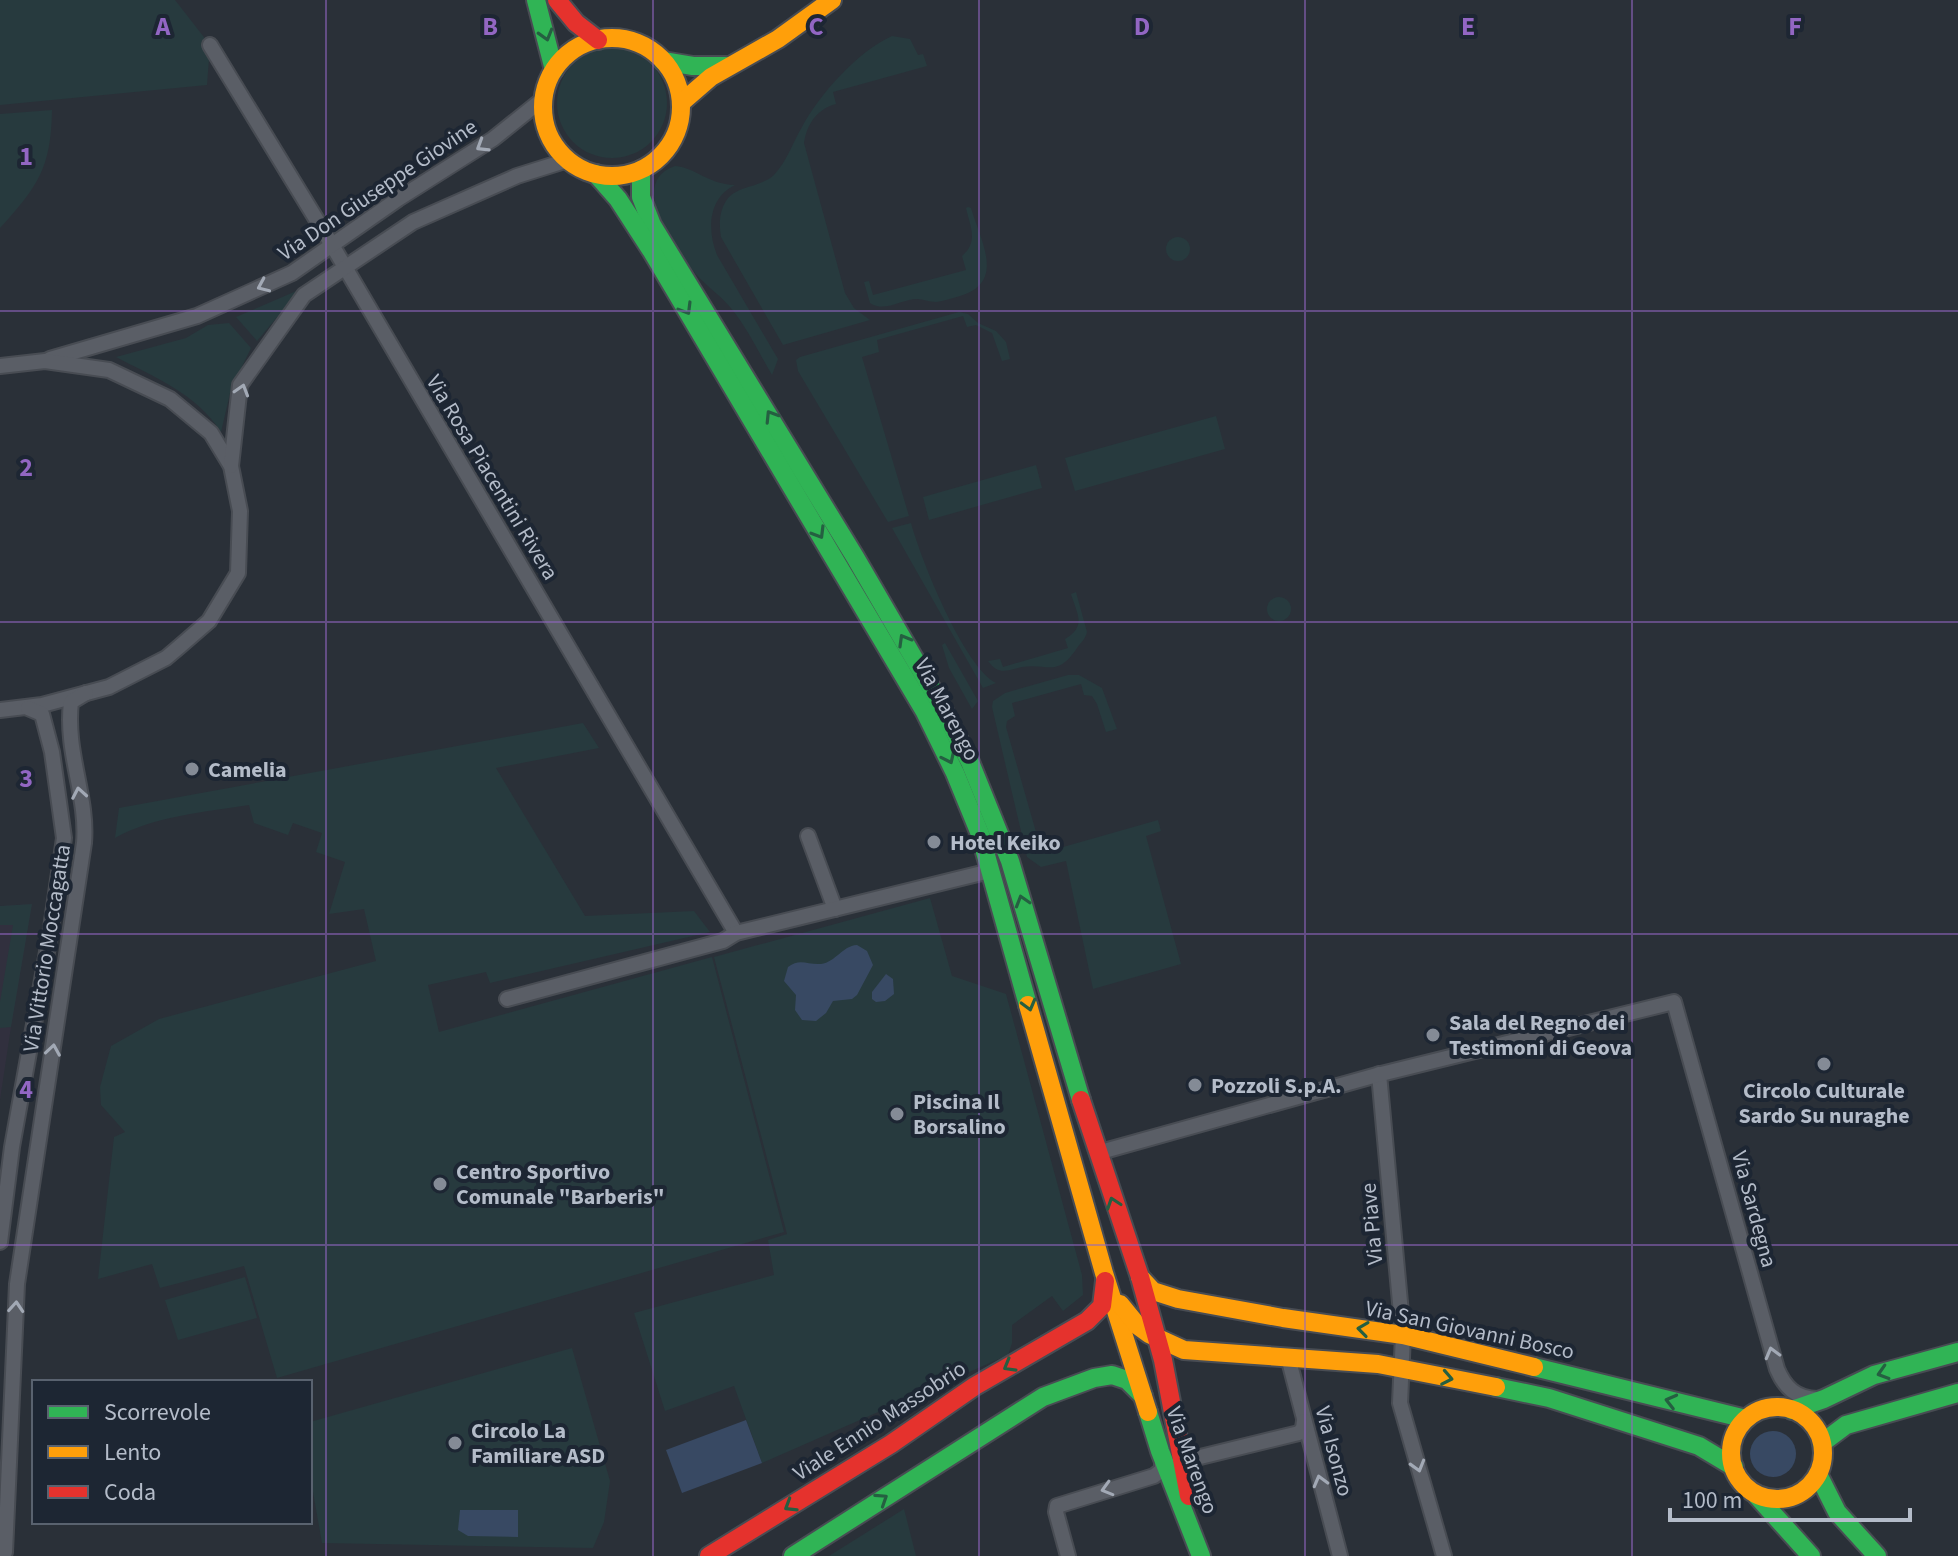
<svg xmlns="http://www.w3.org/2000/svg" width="1958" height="1556" font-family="'Source Sans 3',sans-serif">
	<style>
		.medical { fill: #31303e }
		.green { fill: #273a3e }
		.water { fill: #384963 }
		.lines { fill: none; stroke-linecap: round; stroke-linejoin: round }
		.street-casing { stroke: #484c53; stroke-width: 18 }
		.fast-casing { stroke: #484c53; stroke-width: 22 }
		.slow-casing { stroke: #484c53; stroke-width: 22 }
		.jam-casing { stroke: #484c53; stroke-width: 22 }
		.street { stroke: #5a5e66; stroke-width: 14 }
		.fast { stroke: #30b455; stroke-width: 18 }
		.slow { stroke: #ff9f0a; stroke-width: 18 }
		.jam { stroke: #e5322d; stroke-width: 18 }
		.oneway { stroke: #255f41 }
		.oneway2 { stroke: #a2a9b5 }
		.grid { fill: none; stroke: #9266c3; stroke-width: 2; stroke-opacity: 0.55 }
		.poi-dot { fill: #848b96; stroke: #1d2633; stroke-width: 3 }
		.labels { text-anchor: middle; stroke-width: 8; stroke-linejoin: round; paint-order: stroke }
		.street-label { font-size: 22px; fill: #b4bcc9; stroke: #1d2633 }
		.poi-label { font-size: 22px; font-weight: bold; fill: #b4bcc9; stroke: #1d2633; text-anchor: start }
		.grid-label { font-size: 26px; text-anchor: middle; font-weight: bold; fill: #9266c3; stroke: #1d2633; stroke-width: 8; stroke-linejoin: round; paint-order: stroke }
	</style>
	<rect width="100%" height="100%" fill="#2a3038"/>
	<!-- medical -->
	<polygon class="medical" points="32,904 11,1027 0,1100 0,906"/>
	<!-- green -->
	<g class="green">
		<polygon points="0,0 175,0 210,45 207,85 0,105"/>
		<path d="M892 36 910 39 918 55 923 54 927 66 833 92 836 104C817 109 807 124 804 143L845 293 854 308 870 320 783 345 721 237C719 225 719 212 726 201 736 185 760 188 774 175 787 161 792 144 802 127 819 95 858 51 892 36Z"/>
		<circle cx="612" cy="103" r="55"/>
		<path d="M52 110C51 168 38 186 0 228V114Z"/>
		<path d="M675 166C697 168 707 184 735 185 708 198 707 230 717 255L778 359 772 375C759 353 747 327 730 307 718 293 702 283 691 268 672 244 628 182 675 166Z"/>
		<path d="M968 207 971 208C981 242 1006 282 960 296 952 298 944 301 936 302 929 302 923 299 917 299 901 299 885 313 870 303L864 282 869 281 873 295 966 270 962 256C979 242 970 226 966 208Z"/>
		<circle cx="1178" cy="249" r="12"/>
		<polygon points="301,289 257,341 236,317"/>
		<polygon points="959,312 968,314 978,323 996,331 1006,342 1010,359 1002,361 992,333 976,325 967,327 963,316 877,340 879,352 862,357 909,516 888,522 798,371 796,360 800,357"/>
		<path d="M229 323 251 348 231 389 221 432C197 394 154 377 116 357L186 338 208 325Z"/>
		<polygon points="1216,416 1225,449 1075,491 1065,458"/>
		<polygon points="1036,465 1042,488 929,520 923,497"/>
		<path d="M911 523C921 560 964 667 996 683L983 688 892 528Z"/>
		<path d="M1076 592 1087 632C1085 640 1081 642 1077 648 1057 678 1049 663 1022 667 1007 670 999 676 988 661L1000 659 1003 667 1068 648 1065 639C1087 626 1077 614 1071 594Z"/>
		<circle cx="1279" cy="609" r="12"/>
		<polygon points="945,643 978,701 972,709 949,668 942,645"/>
		<polygon points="1068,675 1079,675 1102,688 1117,729 1106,732 1097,704 1092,696 1084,695 1081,684 1012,703 1015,716 1007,721 1006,727 1042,853 1158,820 1161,831 1146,836 1181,964 1093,989 1066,861 1041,867 1027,857 992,707 993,701 1005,693"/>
		<path d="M583 723 599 748 496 768 585 916 694 911 710 932 490 983 486 972 428 985 439 1032 712 957 784 1232 277 1378 244 1266 160 1288 152 1264 98 1279 114 1137 125 1132 101 1105 100 1087 111 1046 159 1019 376 961 364 909 329 914 345 862 316 852 322 833 293 823 288 835 254 823 249 805C205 812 154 816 115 838L119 808Z"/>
		<polygon points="930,898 952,976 1006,994 1082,1275 1083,1295 1063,1311 1052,1296 1012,1325 1012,1343 1008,1355 762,1463 734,1386 665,1411 634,1313 774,1275 768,1240 787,1234 714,957"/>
		<polygon points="32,904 11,1027 0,1028 0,1002 13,925 0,925 0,906"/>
		<polygon points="245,1277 257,1318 178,1340 165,1300"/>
		<polygon points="572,1348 610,1481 604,1522 593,1548 322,1543 310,1475 310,1422"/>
		<polygon points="904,1509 916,1556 829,1556"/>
	</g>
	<!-- water -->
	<g class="water">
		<path d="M857 945 867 951 873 965 857 995 852 999 833 1001 826 1013 816 1021 802 1020 795 1010 796 995 784 981 788 967C800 958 807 965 821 964 836 962 842 946 857 945Z"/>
		<polygon points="886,974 893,979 894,994 885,1001 876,1002 872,999 872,992"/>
		<polygon points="746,1420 762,1463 682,1493 666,1450"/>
		<circle cx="1773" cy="1454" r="23"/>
		<polygon points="460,1510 518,1510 518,1537 468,1536 458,1530"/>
	</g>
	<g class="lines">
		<!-- street casing -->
		<g class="street-casing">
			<g id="street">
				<polyline points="210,45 332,245 736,933"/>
				<polyline points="50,359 197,316 292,273 398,199 493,139 543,99"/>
				<polyline points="0,366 45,361 109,370 170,399 211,433 231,466 240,511 238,573 209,621 179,647 166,658 109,687 42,705 0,710"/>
				<polyline points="231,466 240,385 304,295 413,222 517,176 568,160"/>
				<polyline points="808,836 835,909"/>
				<polyline points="507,999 723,941 736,933 990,871"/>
				<polyline points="1379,1074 1403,1335 1400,1403 1444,1556"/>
				<path d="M1097 1153 1377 1075 1674 1002 1777 1369C1785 1388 1796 1398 1817 1399"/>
				<polyline points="0,1242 12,1147 50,935 64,838 52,752 42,714 28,708"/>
				<polyline points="1288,1357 1340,1556"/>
				<polyline points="1186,1476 1192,1459 1299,1433 1303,1428 1304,1421"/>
				<path d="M5 1552 17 1284 84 843C88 796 65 753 71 702L86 693"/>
				<polyline points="1068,1556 1056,1512 1057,1506 1154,1476 1162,1470 1162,1459"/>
			</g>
		</g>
		<!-- fast casing -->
		<g class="fast-casing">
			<g id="fast">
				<polyline points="536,0 554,70"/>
				<polyline points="663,61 693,66 726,66"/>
				<polyline points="641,170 641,197 652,225 855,557 937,698 970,762 1010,861 1081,1100"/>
				<polyline points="596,174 618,199 651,250 925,712 955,773 980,834 1028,1005"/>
				<polyline points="1534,1367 1746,1419"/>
				<polyline points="1496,1387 1549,1398 1699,1446 1734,1467"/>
				<polyline points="1792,1410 1824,1399 1874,1375 1958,1352"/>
				<polyline points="1148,1412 1160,1451 1201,1556"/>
				<polyline points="1822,1443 1846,1425 1958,1393"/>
				<polyline points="1818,1474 1837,1512 1877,1556"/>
				<polyline points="1757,1496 1811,1556"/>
				<polyline points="793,1556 1043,1397 1094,1378 1112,1375 1127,1380 1143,1396"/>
			</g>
		</g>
		<!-- slow casing -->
		<g class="slow-casing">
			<g id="slow">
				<circle cx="612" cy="107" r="69"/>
				<polyline points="681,103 711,77 778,39 832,0"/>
				<polyline points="1028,1005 1104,1273 1148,1412"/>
				<polyline points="1140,1277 1153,1291 1178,1299 1283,1318 1403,1335 1534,1367"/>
				<polyline points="1120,1304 1138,1326 1149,1334 1184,1350 1378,1364 1496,1387"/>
				<circle cx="1777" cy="1453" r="46"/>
			</g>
		</g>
		<!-- jam casing -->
		<g class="jam-casing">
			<g id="jam">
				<polyline points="557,0 576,23 598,40"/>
				<polyline points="1081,1100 1140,1277 1163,1360 1189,1496"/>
				<polyline points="709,1556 891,1444 975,1386 1087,1321 1102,1306 1105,1281"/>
			</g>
		</g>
		<!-- street -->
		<use href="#street" class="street"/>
		<!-- fast -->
		<use href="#fast" class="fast"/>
		<!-- slow -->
		<use href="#slow" class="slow"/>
		<!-- jam -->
		<use href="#jam" class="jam"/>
	</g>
	<!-- one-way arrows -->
	<defs><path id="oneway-chevron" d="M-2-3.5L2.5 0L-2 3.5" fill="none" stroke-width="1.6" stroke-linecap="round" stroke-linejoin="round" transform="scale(2)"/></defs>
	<g class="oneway">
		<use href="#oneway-chevron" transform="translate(546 35) rotate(74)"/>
		<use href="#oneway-chevron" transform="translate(686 309) rotate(59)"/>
		<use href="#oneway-chevron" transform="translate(771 416) rotate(-122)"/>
		<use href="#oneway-chevron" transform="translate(819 533) rotate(59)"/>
		<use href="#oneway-chevron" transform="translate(904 640) rotate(-120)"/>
		<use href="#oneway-chevron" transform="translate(949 758) rotate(65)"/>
		<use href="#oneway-chevron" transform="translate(1022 901) rotate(-107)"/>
		<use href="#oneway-chevron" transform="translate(1029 1005) rotate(75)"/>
		<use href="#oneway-chevron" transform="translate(1113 1203) rotate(-109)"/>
		<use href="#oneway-chevron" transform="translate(1363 1329) rotate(-172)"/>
		<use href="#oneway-chevron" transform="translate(1009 1366) rotate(150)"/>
		<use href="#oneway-chevron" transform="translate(1883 1373) rotate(163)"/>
		<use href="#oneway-chevron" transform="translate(1447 1378) rotate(11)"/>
		<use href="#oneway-chevron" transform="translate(1671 1401) rotate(-166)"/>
		<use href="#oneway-chevron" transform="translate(882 1499) rotate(-33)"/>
		<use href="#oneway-chevron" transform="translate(790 1506) rotate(148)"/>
	</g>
	<g class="oneway2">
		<use href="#oneway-chevron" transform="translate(482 146) rotate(148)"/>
		<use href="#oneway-chevron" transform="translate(263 286) rotate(156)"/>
		<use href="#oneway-chevron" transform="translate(242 390) rotate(-73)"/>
		<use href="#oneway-chevron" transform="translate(79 793) rotate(-100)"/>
		<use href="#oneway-chevron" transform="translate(53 1050) rotate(-81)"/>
		<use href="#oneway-chevron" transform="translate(16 1307) rotate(-86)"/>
		<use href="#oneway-chevron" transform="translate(1772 1353) rotate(-105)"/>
		<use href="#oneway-chevron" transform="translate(1418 1466) rotate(74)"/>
		<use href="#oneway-chevron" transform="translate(1320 1481) rotate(-105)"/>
		<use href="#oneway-chevron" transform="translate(1107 1489) rotate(164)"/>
	</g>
	<!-- grid -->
	<path class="grid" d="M326 0V1556M653 0V1556M979 0V1556M1305 0V1556M1632 0V1556M0 311H1958M0 622H1958M0 934H1958M0 1245H1958"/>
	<!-- markers -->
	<g class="poi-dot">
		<circle cx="192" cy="769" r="8"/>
		<circle cx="934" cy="842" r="8"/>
		<circle cx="1433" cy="1035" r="8"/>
		<circle cx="1824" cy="1064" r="8"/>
		<circle cx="1195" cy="1085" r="8"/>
		<circle cx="897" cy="1114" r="8"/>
		<circle cx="440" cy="1184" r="8"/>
		<circle cx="455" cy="1443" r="8"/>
	</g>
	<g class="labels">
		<!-- street labels -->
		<g class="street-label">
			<text transform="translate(377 189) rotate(-34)" y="8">Via Don Giuseppe Giovine</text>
			<text transform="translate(493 477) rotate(59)" y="8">Via Rosa Piacentini Rivera</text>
			<text transform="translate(948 709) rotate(62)" y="8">Via Marengo</text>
			<text transform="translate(46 948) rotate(-81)" y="8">Via Vittorio Moccagatta</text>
			<text transform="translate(1755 1209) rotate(75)" y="8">Via Sardegna</text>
			<text transform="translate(1371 1224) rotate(-95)" y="8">Via Piave</text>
			<text transform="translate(1470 1329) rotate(12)" y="8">Via San Giovanni Bosco</text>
			<text transform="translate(879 1420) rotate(-33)" y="8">Viale Ennio Massobrio</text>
			<text transform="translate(1335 1451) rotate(75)" y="8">Via Isonzo</text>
			<text transform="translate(1193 1460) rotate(70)" y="8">Via Marengo</text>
		</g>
		<!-- poi labels -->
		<g class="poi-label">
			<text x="208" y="777">Camelia</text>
			<text x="950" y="850">Hotel Keiko</text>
			<text x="1449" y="1030">Sala del Regno dei<tspan x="1449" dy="25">Testimoni di Geova</tspan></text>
			<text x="1211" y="1093">Pozzoli S.p.A.</text>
			<text x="1824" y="1098" text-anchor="middle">Circolo Culturale<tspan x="1824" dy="25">Sardo Su nuraghe</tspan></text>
			<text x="913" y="1109">Piscina Il<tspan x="913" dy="25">Borsalino</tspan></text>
			<text x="456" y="1179">Centro Sportivo<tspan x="456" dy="25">Comunale "Barberis"</tspan></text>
			<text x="471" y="1438">Circolo La<tspan x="471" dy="25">Familiare ASD</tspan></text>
		</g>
	</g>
	<g class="grid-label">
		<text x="163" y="35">A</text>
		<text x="490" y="35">B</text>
		<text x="816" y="35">C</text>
		<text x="1142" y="35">D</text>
		<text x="1468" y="35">E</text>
		<text x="1795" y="35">F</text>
		<text x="26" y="165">1</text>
		<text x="26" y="476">2</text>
		<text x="26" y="787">3</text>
		<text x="26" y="1098">4</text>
	</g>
	<!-- legend -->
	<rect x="32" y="1380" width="280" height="144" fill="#1d2633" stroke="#59626f" stroke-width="2"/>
	<rect x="48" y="1406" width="40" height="12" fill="#30b455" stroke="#59626f" stroke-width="2"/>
	<text x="104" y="1420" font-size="24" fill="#b4bcc9">Scorrevole</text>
	<rect x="48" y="1446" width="40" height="12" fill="#ff9f0a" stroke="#59626f" stroke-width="2"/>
	<text x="104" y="1460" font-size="24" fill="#b4bcc9">Lento</text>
	<rect x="48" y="1486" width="40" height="12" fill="#e5322d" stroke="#59626f" stroke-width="2"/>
	<text x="104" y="1500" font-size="24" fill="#b4bcc9">Coda</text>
	<!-- scale -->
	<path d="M1670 1508v12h240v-12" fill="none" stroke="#b4bcc9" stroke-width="4"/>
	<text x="1682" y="1508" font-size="24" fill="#b4bcc9" stroke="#1d2633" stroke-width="6" paint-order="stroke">100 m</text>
</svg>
